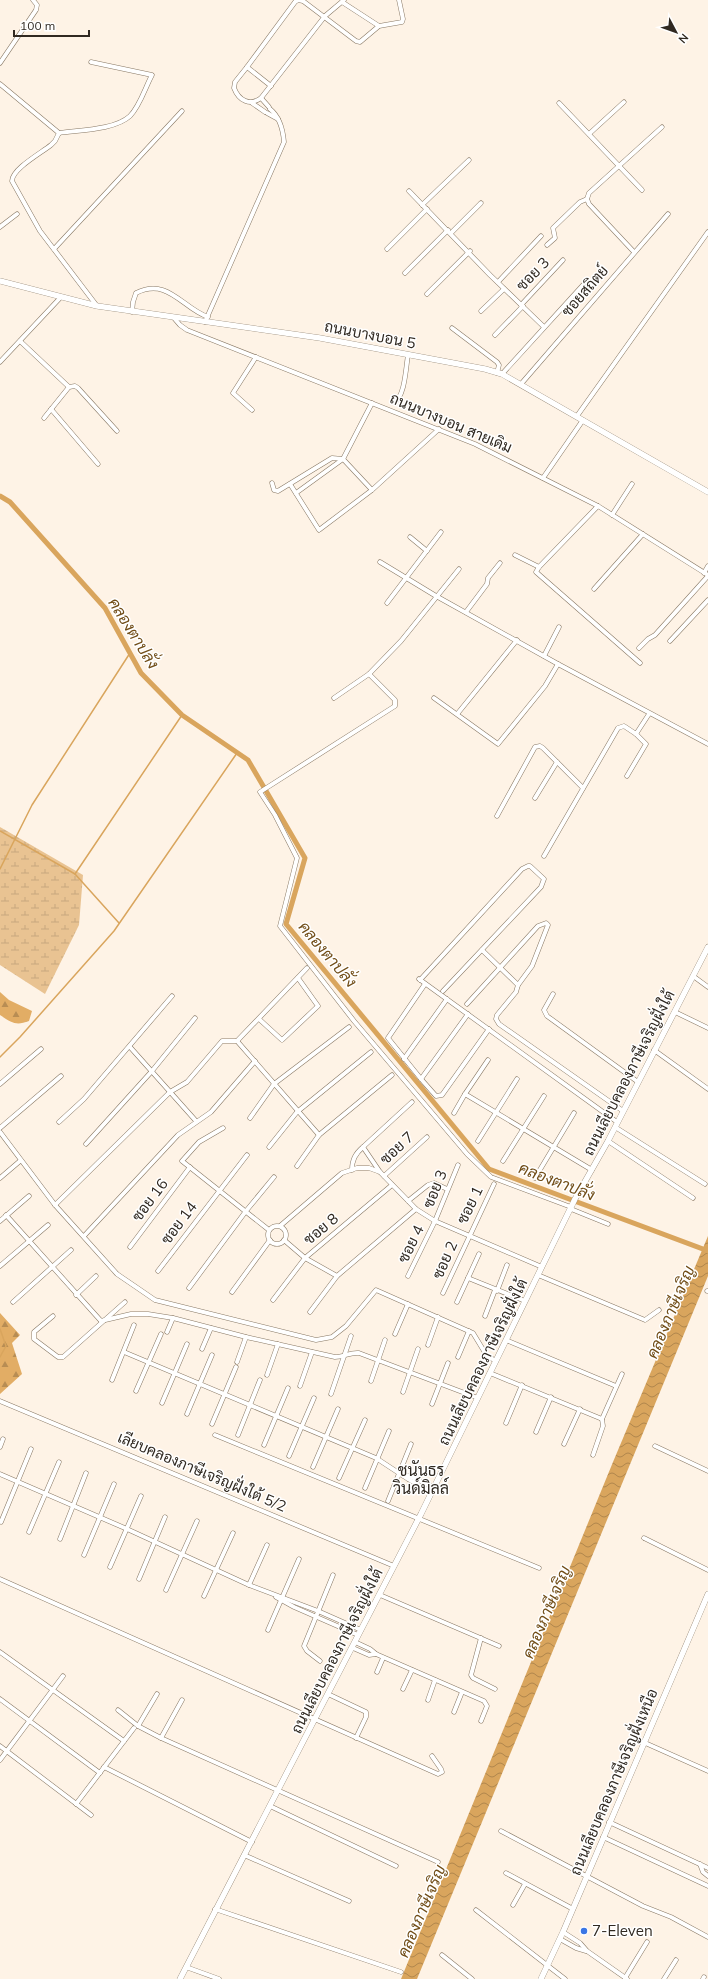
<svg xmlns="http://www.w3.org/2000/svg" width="708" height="1979" font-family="Mulish,Sarabun,sans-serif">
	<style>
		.forest { fill: url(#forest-firs) }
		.wetland { fill: url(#wetland-marsh) }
		.water { fill: url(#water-waves) }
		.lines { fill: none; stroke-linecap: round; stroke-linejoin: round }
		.stream { stroke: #d9a55d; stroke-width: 1.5 }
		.canal { stroke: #d9a55d; stroke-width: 5 }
		.street-casing { stroke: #887864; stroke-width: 5 }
		.secondary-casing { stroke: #887864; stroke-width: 6 }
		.street { stroke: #fff; stroke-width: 4 }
		.secondary { stroke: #fff; stroke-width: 5.5 }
		.poi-dot { fill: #3a76e5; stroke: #fff; stroke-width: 1.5 }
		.labels { text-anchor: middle; stroke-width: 3; stroke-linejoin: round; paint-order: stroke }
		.street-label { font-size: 15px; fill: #302921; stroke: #fff }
		.poi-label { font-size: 15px; fill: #302921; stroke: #fff; text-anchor: start }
		.water-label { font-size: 16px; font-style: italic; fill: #714d17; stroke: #fff }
		.neighbourhood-label { font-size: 16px; fill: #302921; stroke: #fff }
	</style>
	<defs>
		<pattern id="forest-firs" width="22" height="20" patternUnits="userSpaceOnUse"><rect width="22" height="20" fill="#e2ad65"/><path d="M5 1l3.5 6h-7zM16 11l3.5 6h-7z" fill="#b88d53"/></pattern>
		<pattern id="wetland-marsh" width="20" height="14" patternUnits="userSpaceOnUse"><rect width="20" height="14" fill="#e9c392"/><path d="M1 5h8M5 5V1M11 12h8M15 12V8" fill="none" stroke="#c8a87e"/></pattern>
		<pattern id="water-waves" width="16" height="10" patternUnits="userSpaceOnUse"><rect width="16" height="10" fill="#d9a55d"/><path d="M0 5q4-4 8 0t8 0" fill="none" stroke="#b0864c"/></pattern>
	</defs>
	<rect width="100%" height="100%" fill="#fef3e6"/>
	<!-- forest -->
	<g class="forest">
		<path d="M0 992 9 1000 32 1011 29 1021C16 1026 12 1023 0 1015Z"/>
		<polygon points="0,1313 20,1335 12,1343 22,1374 0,1394"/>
	</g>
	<!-- wetland -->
	<polygon class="wetland" points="0,827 83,875 79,925 45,994 0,965"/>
	<!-- water -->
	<polygon class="water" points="708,1236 708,1276 417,1979 401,1979 613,1462"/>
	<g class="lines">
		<!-- stream -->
		<g class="stream">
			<polyline points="0,831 75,874 119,923"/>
			<polyline points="0,869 32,805 130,653"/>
			<polyline points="75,874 182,715"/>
			<polyline points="0,1057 20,1037 114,931 237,753"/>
			<polyline points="0,1329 6,1346 0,1357"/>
		</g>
		<!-- canal -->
		<polyline class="canal" points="0,496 10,502 105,608 141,673 182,715 248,760 305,858 286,924 489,1169 708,1251"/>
		<!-- street casing -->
		<g class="street-casing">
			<g id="street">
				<polyline points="342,2 379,26"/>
				<polyline points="0,63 36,10 37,5 33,0"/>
				<path d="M247 67 235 82 234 88C239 101 250 106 261 98L325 16 344 0"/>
				<polyline points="0,84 59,133"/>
				<polyline points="271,86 247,67 295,2 298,0 303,1 356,41 360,42 379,26 402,22 403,19 399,0"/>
				<polyline points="261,98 269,107"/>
				<polyline points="252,103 265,112"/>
				<polyline points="559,103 642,190"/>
				<polyline points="267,113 278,119"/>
				<path d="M59 133 55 141 51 145C41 153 12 169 12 181L40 231 97 306"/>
				<path d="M59 133C79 130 115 130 130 116 140 106 145 88 152 75L91 62"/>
				<polyline points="589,134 624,102"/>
				<polyline points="409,191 490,275 544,327"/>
				<polyline points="422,205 469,160"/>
				<polyline points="0,227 17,214"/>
				<polyline points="451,233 481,203"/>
				<polyline points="547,245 555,238 553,228 580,202 587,199"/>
				<polyline points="54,249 182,111"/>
				<polyline points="387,249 427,209"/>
				<polyline points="634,252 589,204 587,199 589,193 662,127"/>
				<polyline points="405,273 448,230"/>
				<polyline points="498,282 541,236"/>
				<polyline points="427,294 470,251"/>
				<polyline points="521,305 563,260"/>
				<polyline points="481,311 504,289"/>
				<path d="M132 312 133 302 136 293C168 277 182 308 208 317"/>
				<polyline points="174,318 180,325 187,330 475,444 598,506 708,575"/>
				<path d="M205 322 284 142C283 130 280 117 270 109"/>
				<polyline points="452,328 497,362 499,365 497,373"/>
				<polyline points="495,335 523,306"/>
				<polyline points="20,341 69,387 75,386 78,388 117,431"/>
				<polyline points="0,362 61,297"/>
				<polyline points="502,374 583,285"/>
				<polyline points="521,384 668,214"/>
				<path d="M394 402C405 398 406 366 408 355"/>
				<polyline points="51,409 98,464"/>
				<polyline points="252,410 233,393 256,357"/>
				<polyline points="577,416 708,232"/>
				<polyline points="44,418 69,387"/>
				<polyline points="543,478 583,420"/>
				<polyline points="272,483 274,490 278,491 332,458 343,459 372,490"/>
				<polyline points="290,484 319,530 372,490 439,429"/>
				<polyline points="296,493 343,459 372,403"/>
				<polyline points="598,506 539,567 536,572 640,663"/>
				<polyline points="612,515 632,484"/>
				<polyline points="410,537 427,551"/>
				<polyline points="515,555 539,567"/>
				<polyline points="380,562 436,596 558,664 708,744"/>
				<polyline points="704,573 708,566"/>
				<polyline points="594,589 643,534"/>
				<polyline points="387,603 441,532"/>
				<polyline points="466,612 487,584 488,578 500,563"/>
				<polyline points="670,641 708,600"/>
				<polyline points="639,648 648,639 655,635 708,576"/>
				<polyline points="544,656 559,627"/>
				<polyline points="369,674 395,700 395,706 260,792 275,815 297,858 280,926 354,1021 467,1154 491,1177 571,1207"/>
				<polyline points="334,698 369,674 401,641 459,569"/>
				<polyline points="434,698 498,744 545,686 558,664"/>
				<polyline points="458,713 517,640"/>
				<polyline points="627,776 646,744 636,734"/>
				<polyline points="535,798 557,762"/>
				<polyline points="497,816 535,747 540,746 543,748 583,788"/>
				<polyline points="544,856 618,728 624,726 636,734 649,714"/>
				<polyline points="482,950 518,985 516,992 497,1015 496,1019 499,1024 623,1111"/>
				<polyline points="693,976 708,987"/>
				<polyline points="419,979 617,1122"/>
				<polyline points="420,980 522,869 528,866 530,866 544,879 541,887 443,991"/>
				<polyline points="425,984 388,1038 421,1079 468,1014"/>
				<polyline points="553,994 544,1010 547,1016 638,1082"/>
				<polyline points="467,1004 538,926 546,923 548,925 532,966 518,985"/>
				<polyline points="675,1012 708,1028"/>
				<polyline points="259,1019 282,1040 318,1006 298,978"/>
				<polyline points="237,1041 307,968"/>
				<polyline points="130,1047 196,1121"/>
				<polyline points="654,1050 708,1089"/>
				<polyline points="404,1059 447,999"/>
				<polyline points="488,1060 465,1094 592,1170"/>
				<polyline points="421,1079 436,1096 442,1095 489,1029"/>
				<polyline points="0,1084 41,1049"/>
				<polyline points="454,1113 465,1094"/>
				<polyline points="250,1118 274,1084 349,1027"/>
				<polyline points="59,1122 84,1099 172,996"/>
				<polyline points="615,1127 705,1184"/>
				<polyline points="0,1128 61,1076"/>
				<polyline points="223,1128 199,1142 182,1161 269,1230"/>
				<polyline points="0,1132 55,1205 117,1274 139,1289 155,1300 316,1340 332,1337 346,1326 376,1290 473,1333 487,1356 496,1361"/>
				<polyline points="478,1141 517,1079"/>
				<polyline points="608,1141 693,1198"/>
				<polyline points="86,1144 152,1071 195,1018"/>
				<polyline points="269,1147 297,1112 371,1052"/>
				<polyline points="503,1161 544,1096"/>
				<polyline points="297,1166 319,1135 392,1075"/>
				<path d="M352 1170C352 1160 355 1154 363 1147"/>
				<polyline points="380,1172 363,1147 412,1102"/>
				<polyline points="384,1176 427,1137"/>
				<polyline points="0,1178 20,1161"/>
				<polyline points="535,1178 574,1113"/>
				<polyline points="408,1201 428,1185 434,1183 447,1189"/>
				<polyline points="55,1205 170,1092 187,1082 222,1041 237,1041 319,1135"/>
				<polyline points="571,1209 608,1224"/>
				<path d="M6 1215 101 1321 131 1314H148L173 1318 246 1337 335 1357C344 1357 350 1352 359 1353L478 1398"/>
				<polyline points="0,1221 29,1196"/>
				<polyline points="280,1226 342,1173 357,1168 369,1168 380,1172 416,1209 435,1221 542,1267"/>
				<circle cx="277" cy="1235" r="9"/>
				<polyline points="84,1236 178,1135 211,1112 255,1061"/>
				<polyline points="284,1240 305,1258 337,1276"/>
				<polyline points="130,1247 190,1167"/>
				<polyline points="0,1266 48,1225"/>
				<polyline points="158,1271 247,1155"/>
				<polyline points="538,1275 645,1320 659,1310"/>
				<polyline points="408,1276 435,1221 458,1165"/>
				<polyline points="468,1278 525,1301"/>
				<polyline points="189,1288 246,1211 274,1177"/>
				<polyline points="497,1291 507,1265"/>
				<polyline points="707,1291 708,1291"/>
				<polyline points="232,1292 270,1240"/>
				<polyline points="443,1293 494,1184"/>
				<polyline points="76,1295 96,1276"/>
				<polyline points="273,1300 305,1258 392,1185"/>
				<polyline points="13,1302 71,1250"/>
				<polyline points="457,1302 479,1254"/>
				<polyline points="310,1312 337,1276 416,1209"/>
				<polyline points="53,1316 34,1332 34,1339 58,1357 63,1357 125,1302"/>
				<polyline points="485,1316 495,1290"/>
				<polyline points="167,1332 173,1318"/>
				<polyline points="395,1334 408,1304"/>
				<polyline points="506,1340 616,1386"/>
				<polyline points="428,1345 438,1317"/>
				<polyline points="202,1349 211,1328"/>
				<polyline points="124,1352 376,1458 408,1479 431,1492"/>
				<polyline points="458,1357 469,1331"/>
				<polyline points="237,1362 246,1337"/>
				<polyline points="490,1373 602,1419"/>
				<polyline points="267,1375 278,1344"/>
				<polyline points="112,1380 134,1325"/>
				<polyline points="371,1381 385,1340"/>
				<polyline points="300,1386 312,1352"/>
				<polyline points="136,1391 161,1334"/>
				<polyline points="403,1392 418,1349"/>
				<polyline points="331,1394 351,1336"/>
				<polyline points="0,1401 394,1566"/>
				<polyline points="162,1403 187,1344"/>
				<polyline points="432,1404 448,1363"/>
				<polyline points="187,1414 212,1355"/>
				<polyline points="506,1423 522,1385"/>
				<polyline points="212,1424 236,1367"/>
				<polyline points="536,1432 551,1397"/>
				<polyline points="215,1435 539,1568"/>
				<polyline points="238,1435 260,1380"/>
				<polyline points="564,1444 580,1409"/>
				<polyline points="264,1445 288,1388"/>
				<polyline points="655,1446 708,1471"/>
				<polyline points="0,1447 3,1439"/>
				<polyline points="593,1455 603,1426 602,1419 622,1374"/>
				<polyline points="289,1456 314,1398"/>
				<polyline points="313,1467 338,1409"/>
				<polyline points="0,1474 127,1529 249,1585 318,1611 361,1630"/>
				<polyline points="404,1476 409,1476 434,1487"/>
				<polyline points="339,1478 365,1420"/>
				<polyline points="365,1488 389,1431"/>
				<polyline points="388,1501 411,1444"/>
				<polyline points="1,1522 31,1449"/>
				<polyline points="29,1532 59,1462"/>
				<polyline points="644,1538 708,1570"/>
				<polyline points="60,1539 86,1473"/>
				<polyline points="84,1555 114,1484"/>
				<polyline points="110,1567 141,1496"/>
				<polyline points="0,1579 438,1774 442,1772 441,1769 432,1756"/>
				<polyline points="139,1579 165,1517"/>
				<polyline points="249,1585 267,1545"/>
				<polyline points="166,1590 197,1521"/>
				<polyline points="380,1595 499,1646"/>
				<polyline points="204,1596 233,1533"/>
				<polyline points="276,1597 294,1607 358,1635"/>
				<polyline points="268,1630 299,1559"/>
				<polyline points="481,1638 471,1675 473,1678 495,1689"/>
				<polyline points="355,1642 370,1649 376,1654 484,1701 487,1706 481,1721"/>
				<polyline points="353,1648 369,1655 376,1654"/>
				<polyline points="0,1652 124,1741"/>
				<polyline points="320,1661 307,1651 304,1646 333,1575"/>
				<polyline points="377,1672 383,1658"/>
				<polyline points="403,1689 412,1670"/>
				<polyline points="157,1694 138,1726 161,1738"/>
				<polyline points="328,1694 366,1712 366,1717 356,1738"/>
				<polyline points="0,1699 100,1773"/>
				<polyline points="182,1700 161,1738 438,1862"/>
				<polyline points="428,1700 435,1680"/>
				<polyline points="118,1710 138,1726"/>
				<polyline points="454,1712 462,1692"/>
				<polyline points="643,1742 708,1771"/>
				<polyline points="0,1746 91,1815"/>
				<polyline points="0,1760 63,1676"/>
				<polyline points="104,1767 252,1842"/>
				<polyline points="76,1804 134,1728"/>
				<polyline points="270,1806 396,1866"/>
				<polyline points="609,1822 708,1868"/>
				<polyline points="501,1831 643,1906 671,1917 708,1937"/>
				<polyline points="603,1837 708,1886"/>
				<polyline points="244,1855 349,1901"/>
				<polyline points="700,1864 703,1872 708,1876"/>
				<polyline points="506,1873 573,1909"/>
				<polyline points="513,1905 525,1884"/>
				<polyline points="215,1909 401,1972"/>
				<polyline points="476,1910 565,1979"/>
				<polyline points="563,1932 580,1943 587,1951 627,1979"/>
				<polyline points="560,1939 576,1948 586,1951"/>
				<polyline points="442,1955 472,1979"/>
				<polyline points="186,1967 219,1979"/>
				<polyline points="625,1978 647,1942"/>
				<polyline points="664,1979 676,1960"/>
				<polyline points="703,1979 704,1977"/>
			</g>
		</g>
		<!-- secondary casing -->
		<g class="secondary-casing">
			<g id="secondary">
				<polyline points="0,281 97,306 320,338 485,369 502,374 708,492"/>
				<polyline points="180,1979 421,1514 575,1199 608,1141 708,947"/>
				<polyline points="541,1979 563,1932 708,1594"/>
			</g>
		</g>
		<!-- street -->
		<use href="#street" class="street"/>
		<!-- secondary -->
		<use href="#secondary" class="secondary"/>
	</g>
	<!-- markers -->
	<circle class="poi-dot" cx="584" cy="1931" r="4"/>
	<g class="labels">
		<!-- street labels -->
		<g class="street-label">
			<text transform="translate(533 274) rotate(-46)" y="5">ซอย 3</text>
			<text transform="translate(585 291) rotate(-49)" y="5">ซอยสถิตย์</text>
			<text transform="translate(370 335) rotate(11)" y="5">ถนนบางบอน 5</text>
			<text transform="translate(451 423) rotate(23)" y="5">ถนนบางบอน สายเดิม</text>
			<text transform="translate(629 1073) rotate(-63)" y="5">ถนนเลียบคลองภาษีเจริญฝั่งใต้</text>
			<text transform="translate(397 1148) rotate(-43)" y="5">ซอย 7</text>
			<text transform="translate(435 1189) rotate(-68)" y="5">ซอย 3</text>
			<text transform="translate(150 1200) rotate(-53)" y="5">ซอย 16</text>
			<text transform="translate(470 1205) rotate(-64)" y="5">ซอย 1</text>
			<text transform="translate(179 1223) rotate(-53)" y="5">ซอย 14</text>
			<text transform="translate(321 1229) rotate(-40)" y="5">ซอย 8</text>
			<text transform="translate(411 1244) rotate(-64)" y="5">ซอย 4</text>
			<text transform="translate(445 1260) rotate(-66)" y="5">ซอย 2</text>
			<text transform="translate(483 1362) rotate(-64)" y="5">ถนนเลียบคลองภาษีเจริญฝั่งใต้</text>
			<text transform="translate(202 1472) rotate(23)" y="5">เลียบคลองภาษีเจริญฝั่งใต้ 5/2</text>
			<text transform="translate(337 1651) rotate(-63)" y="5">ถนนเลียบคลองภาษีเจริญฝั่งใต้</text>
			<text transform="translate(614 1782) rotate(-67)" y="5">ถนนเลียบคลองภาษีเจริญฝั่งเหนือ</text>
		</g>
		<!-- poi labels -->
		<g class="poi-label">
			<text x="592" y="1936">7-Eleven</text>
		</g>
		<!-- water labels -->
		<g class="water-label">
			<text transform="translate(134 633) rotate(58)" y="6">คลองตาปลั่ง</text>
			<text transform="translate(328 954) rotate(50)" y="6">คลองตาปลั่ง</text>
			<text transform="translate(557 1181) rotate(21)" y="6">คลองตาปลั่ง</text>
			<text transform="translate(670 1312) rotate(-67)" y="6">คลองภาษีเจริญ</text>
			<text transform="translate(546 1612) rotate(-67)" y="6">คลองภาษีเจริญ</text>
			<text transform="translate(421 1911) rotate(-67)" y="6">คลองภาษีเจริญ</text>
		</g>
		<!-- neighbourhood labels -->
		<g class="neighbourhood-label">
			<text x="421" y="1476">ชนันธร<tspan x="421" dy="18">วินด์มิลล์</tspan></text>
		</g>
	</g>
	<!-- north arrow -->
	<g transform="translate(676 32) rotate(131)" stroke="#ffffff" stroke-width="3" paint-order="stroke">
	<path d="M0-3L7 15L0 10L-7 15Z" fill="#302921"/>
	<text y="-6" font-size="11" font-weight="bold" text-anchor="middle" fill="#302921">N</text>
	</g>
	<!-- scale -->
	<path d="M14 30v6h75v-6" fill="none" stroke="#302921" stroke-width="2"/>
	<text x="20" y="30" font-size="12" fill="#302921" stroke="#ffffff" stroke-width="3" paint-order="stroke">100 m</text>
</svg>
